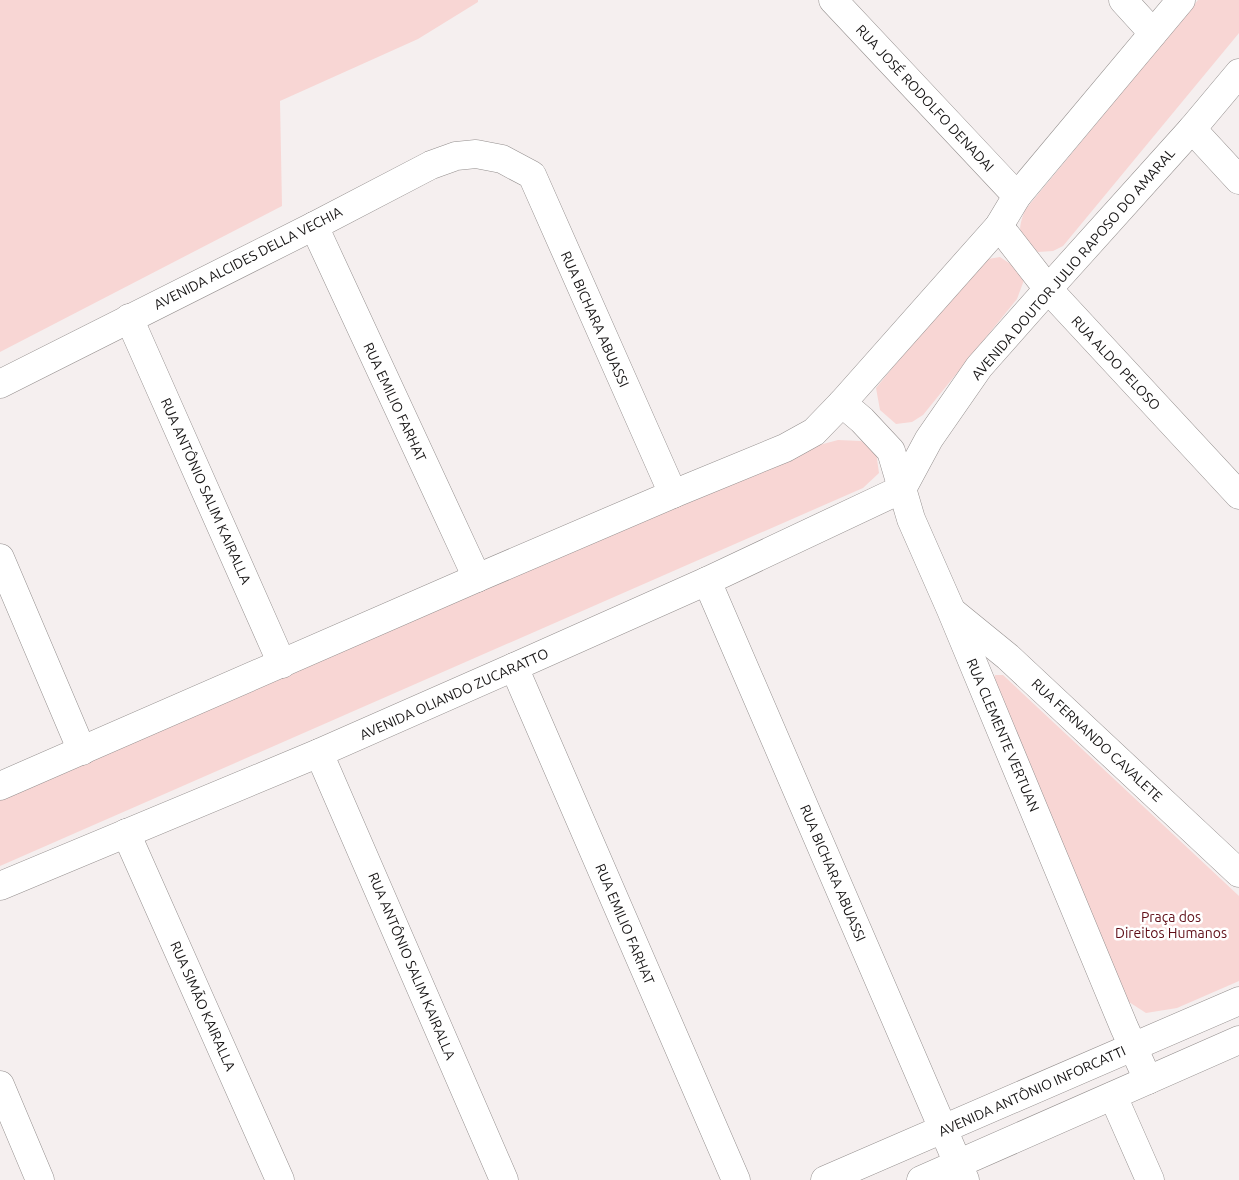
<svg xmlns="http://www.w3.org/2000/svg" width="1239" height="1180" font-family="Ubuntu,sans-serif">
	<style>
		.green { fill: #f8d6d4 }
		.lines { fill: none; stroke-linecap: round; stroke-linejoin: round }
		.street-casing { stroke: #948f8e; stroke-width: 29 }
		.secondary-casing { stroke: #948f8e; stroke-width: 29 }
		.street { stroke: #fff; stroke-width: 28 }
		.secondary { stroke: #fff; stroke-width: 28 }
		.labels { text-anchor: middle; stroke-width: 5; stroke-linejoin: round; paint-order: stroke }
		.street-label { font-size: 14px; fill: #171515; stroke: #fff }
		.park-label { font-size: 14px; fill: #5e0d16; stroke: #fff }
	</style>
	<rect width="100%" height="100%" fill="#f5efef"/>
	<!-- green -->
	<g class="green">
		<polygon points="0,0 478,0 478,2 418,39 280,101 282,206 0,352"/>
		<path d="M1198 0H1239V33L1063 246 1053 251 1038 252C1019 238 1016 233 1025 210Z"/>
		<polygon points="1000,257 1015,267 1024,280 1017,299 923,415 912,422 896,424 880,410 876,388 975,267 982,260"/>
		<polygon points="838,440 861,441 876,452 879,473 863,488 0,866 0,800 812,447"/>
		<polygon points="995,675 1003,675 1239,896 1239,981 1177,1008 1146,1013 1129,1002 996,693 993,683"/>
	</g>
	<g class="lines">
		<!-- street casing -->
		<g class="street-casing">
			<g id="street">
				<polyline points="833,0 1017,196"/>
				<polyline points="1123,0 1153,33"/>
				<polyline points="1192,129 1239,180"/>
				<polyline points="314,226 477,578"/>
				<polyline points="999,226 1048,289 1239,495"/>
				<polyline points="129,318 282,664"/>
				<polyline points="0,384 314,226 431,165 456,156 476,154 502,159 532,175 673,494"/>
				<polyline points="842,403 862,420 891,451 911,519 951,610 1124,1027 1148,1080"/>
				<polyline points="0,558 82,751"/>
				<polyline points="707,581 965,1180"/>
				<polyline points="954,613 1008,657 1239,873"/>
				<polyline points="514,667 736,1180"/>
				<polyline points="319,753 504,1180"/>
				<polyline points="126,833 280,1180"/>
				<polyline points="0,1085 40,1180"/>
				<polyline points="1113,1096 1150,1180"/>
			</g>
		</g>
		<!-- secondary casing -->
		<g class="secondary-casing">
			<g id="secondary">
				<polyline points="0,786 477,578 673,494 785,448 814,432 842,403 999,226 1017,196 1181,0"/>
				<polyline points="0,886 319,753 514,667 707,581 902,489 929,439 979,367 1048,289 1192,129 1239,73"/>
				<polyline points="825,1180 1239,1001"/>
				<polyline points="921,1180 1239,1040"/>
			</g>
		</g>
		<!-- street -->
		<use href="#street" class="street"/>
		<!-- secondary -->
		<use href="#secondary" class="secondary"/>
	</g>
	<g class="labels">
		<!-- street labels -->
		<g class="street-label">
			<text transform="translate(925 98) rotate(47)" y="5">RUA JOSÉ RODOLFO DENADAI</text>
			<text transform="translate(248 258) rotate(-27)" y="5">AVENIDA ALCIDES DELLA VECHIA</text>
			<text transform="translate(1073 264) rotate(-49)" y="5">AVENIDA DOUTOR JULIO RAPOSO DO AMARAL</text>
			<text transform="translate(595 319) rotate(66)" y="5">RUA BICHARA ABUASSI</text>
			<text transform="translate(1116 363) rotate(47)" y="5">RUA ALDO PELOSO</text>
			<text transform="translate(395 402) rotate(65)" y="5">RUA EMILIO FARHAT</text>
			<text transform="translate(206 491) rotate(66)" y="5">RUA ANTÔNIO SALIM KAIRALLA</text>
			<text transform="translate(454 694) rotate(-24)" y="5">AVENIDA OLIANDO ZUCARATTO</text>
			<text transform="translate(1003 735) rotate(67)" y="5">RUA CLEMENTE VERTUAN</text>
			<text transform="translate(1097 740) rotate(43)" y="5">RUA FERNANDO CAVALETE</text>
			<text transform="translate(833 873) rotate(67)" y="5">RUA BICHARA ABUASSI</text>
			<text transform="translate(625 924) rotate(67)" y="5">RUA EMILIO FARHAT</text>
			<text transform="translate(412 966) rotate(67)" y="5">RUA ANTÔNIO SALIM KAIRALLA</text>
			<text transform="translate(203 1006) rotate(66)" y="5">RUA SIMÃO KAIRALLA</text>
			<text transform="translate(1032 1091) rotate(-24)" y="5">AVENIDA ANTÔNIO INFORCATTI</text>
		</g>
		<!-- park labels -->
		<g class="park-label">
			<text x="1171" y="922">Praça dos<tspan x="1171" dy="16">Direitos Humanos</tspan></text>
		</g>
	</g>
</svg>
